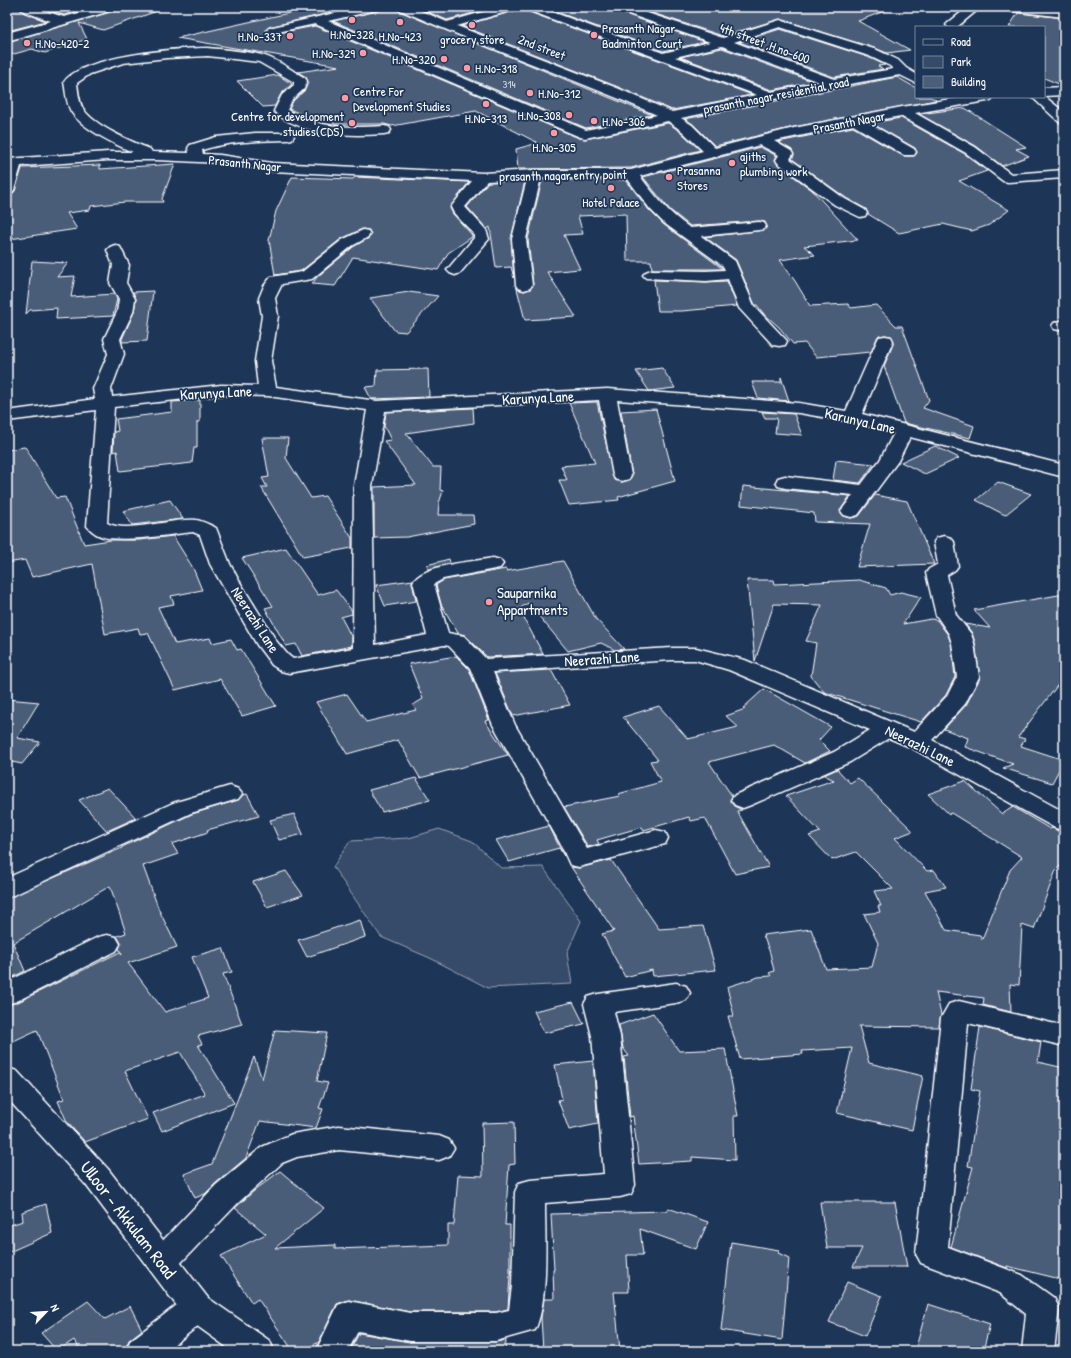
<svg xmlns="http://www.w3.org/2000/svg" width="1071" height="1358" font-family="'Patrick Hand',sans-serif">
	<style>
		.green { fill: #364b69; stroke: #9aa5b4 }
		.building { fill: #4a5d79; stroke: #fff }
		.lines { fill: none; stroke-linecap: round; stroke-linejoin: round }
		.minor-casing { stroke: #fff; stroke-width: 3 }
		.major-casing { stroke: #fff; stroke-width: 3 }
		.minor { fill: #1d3557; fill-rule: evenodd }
		.major { fill: #1d3557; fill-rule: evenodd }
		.poi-dot { fill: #ff9aa2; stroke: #1d3557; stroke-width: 1.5 }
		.labels { text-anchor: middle; stroke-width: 3.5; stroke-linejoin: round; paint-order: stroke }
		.far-number-label { font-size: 11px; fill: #d2d6de }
		.far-poi-label { font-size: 13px; fill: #fff; stroke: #1d3557; text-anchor: start }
		.far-street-label { font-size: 13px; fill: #fff; stroke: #1d3557 }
		.street-label { font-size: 15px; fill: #fff; stroke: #1d3557 }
		.poi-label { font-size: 15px; fill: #fff; stroke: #1d3557; text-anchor: start }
		.near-street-label { font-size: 18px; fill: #fff; stroke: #1d3557 }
	</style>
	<rect width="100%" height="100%" fill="#1d3557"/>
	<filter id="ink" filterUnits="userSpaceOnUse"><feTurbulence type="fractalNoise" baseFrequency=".025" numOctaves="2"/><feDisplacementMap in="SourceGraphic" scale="8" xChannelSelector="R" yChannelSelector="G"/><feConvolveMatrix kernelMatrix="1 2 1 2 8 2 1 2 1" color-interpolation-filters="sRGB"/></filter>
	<g filter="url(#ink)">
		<!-- green -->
		<polygon class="green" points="439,829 472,841 501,868 543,867 581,921 567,953 572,984 488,988 430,958 381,937 333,867 350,841 409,838"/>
		<!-- building -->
		<g class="building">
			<polygon points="7,7 18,7 25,13 46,21 7,31"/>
			<polygon points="37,7 95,7 64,15"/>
			<polygon points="120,7 159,7 160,10 103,30 79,23 87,39 45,53 32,49 7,56 7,42 117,10"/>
			<polygon points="275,7 355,7 269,27 266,30 268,33 273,34 315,26 579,138 585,139 668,123 681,132 700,150 631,168 518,169 516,149 538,143 476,111 392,126 384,124 334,124 330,118 318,121 289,109 293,101 305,90 308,82 306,77 298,72 339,66 177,38 289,13"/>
			<polygon points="384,7 394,7 397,10 430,24 652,115 586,128 333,21 381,10"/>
			<polygon points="416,7 495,7 447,20"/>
			<polygon points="520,7 524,10 752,95 672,110 618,87 462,26 517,10"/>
			<polygon points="543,7 610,7 614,10 705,42 663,51"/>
			<polygon points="634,7 889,7 890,9 858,21 910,50 887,53 877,49 780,19 723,36"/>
			<polygon points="1018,13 1064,18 1064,86 1044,78 1044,27 1009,27"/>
			<polygon points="780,29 868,57 885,65 878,66 883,69 834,77 739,42"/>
			<polygon points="722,48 814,82 772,90 680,57"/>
			<polygon points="278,75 292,84 281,94 275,106 263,107 237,81"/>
			<polygon points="897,77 916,88 916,97 931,97 936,100 794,127 715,146 693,124 685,119"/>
			<polygon points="965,108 1026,147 1016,149 1029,156 1002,166 976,146 919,114"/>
			<polygon points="901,118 965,154 987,171 959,181 1009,210 989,225 972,231 943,224 899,233 868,214 866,209 846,198 792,159 794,155 792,150 778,142 853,127 903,156 914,156 917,153 915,148 871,123"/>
			<polygon points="760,147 777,156 775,159 777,164 812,190 858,240 804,246 815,255 780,260 795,281 810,306 848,304 851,308 876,305 896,326 902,326 929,400 923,408 974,426 970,438 904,423 884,366 894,342 891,336 885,335 878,336 871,352 816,357 805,343 793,344 779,327 763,313 757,305 755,305 736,260 705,237 764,230 767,227 765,222 759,221 690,226 670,210 643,177"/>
			<polygon points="175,164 162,199 163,202 125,202 91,206 90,210 67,213 77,229 10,239 10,232 7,233 7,195 12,194 15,191 22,168 100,165 100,169"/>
			<polygon points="292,177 353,179 355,177 469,182 450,208 453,214 472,235 472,237 448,253 438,270 353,257 335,286 312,284 317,277 353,247 369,238 371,235 369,230 362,229 341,239 301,271 275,275 269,240 276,211"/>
			<polygon points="542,180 626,180 649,210 663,224 723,269 652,269 651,261 627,261 626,214 578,216 583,234 564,235 580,269 547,272 576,317 525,320 517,289 524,291 530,289 533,285 528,239"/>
			<polygon points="525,181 511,239 514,278 511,267 496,268 490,227 487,229 467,207 488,182"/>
			<polygon points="32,261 68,263 57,277 75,276 71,297 114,294 117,299 113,316 56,319 57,308 30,310 26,314"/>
			<polygon points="654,280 706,282 727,281 737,306 682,311 658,311"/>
			<polygon points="153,291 147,341 122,342 122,339 134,312 136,299 133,292"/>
			<polygon points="409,292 438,296 406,332 395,331 370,298"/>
			<polygon points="662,368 675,388 649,391 636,371"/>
			<polygon points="428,369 429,397 371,399 365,387 376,386 377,370"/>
			<polygon points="781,377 789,401 758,398 752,382 781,382"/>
			<polygon points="200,400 200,422 197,422 197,448 194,448 192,463 120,471 117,451 113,452 114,432 118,431 116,419 172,412 172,402"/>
			<polygon points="597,402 614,480 622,482 629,480 632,475 621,411 656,409 675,481 618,497 619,500 569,505 559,480 567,480 561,466 595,463 569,403"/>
			<polygon points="473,408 474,423 406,433 433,467 441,467 440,490 443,491 439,503 438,515 473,515 474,524 407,537 374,538 374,487 416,485 384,441 391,440 384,426 386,412"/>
			<polygon points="762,412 794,414 802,435 775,433 777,418 765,418"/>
			<polygon points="262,438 288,438 286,458 311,498 325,496 352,538 352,548 303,557 261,487 267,487 262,478 269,477"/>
			<polygon points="935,446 959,458 925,474 901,462"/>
			<polygon points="24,447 26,448 56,498 65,497 84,544 111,540 140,540 173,536 193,568 202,590 171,596 174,604 158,607 175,644 210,638 212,643 231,639 237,650 241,649 276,706 242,716 220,679 175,690 148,633 140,634 138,628 105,634 92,564 32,577 25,560 7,563 7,450"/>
			<polygon points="836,460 874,464 860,483 833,480"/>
			<polygon points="998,482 1031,494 1005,515 976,500"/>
			<polygon points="743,486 850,496 840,511 844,516 851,518 859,516 875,495 907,501 934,564 857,567 870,524 815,522 814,513 741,505"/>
			<polygon points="170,500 183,519 132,525 123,511"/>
			<polygon points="286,548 318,595 336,590 352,611 352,614 341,617 352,638 352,646 302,656 296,644 286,646 265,608 273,606 242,558"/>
			<polygon points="449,559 450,563 428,570 427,565"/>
			<polygon points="563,561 596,619 624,649 615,650 601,643 568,651 528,603 519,609 543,654 487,657 465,635 458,633 441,604 436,585 444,580 500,570 506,569 507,571"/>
			<polygon points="413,580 412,582 416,601 385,606 376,585"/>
			<polygon points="747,580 774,580 775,584 859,580 886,588 890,595 901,592 921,597 903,624 931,619 937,620 948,635 951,643 955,677 946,695 921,722 824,692 811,676 816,643 806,641 822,605 774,604 755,661"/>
			<polygon points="1064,594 1064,677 1018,737 1025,739 1021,746 1064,760 1052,783 1003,768 1013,764 965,747 968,738 944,729 966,705 980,678 975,643 972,633 965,624 990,628 974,610"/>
			<polygon points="456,656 469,669 489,720 485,721 508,755 420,778 398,740 347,754 316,702 347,694 366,722 416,710 413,705 423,699 409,664"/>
			<polygon points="551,670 570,705 513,716 495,673"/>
			<polygon points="764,689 831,727 819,740 830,751 805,763 774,745 709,762 732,796 730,801 734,806 742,810 737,811 769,867 735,874 705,818 691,821 689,817 644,830 642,827 597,840 599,844 588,847 564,807 620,796 618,794 661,782 650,761 658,760 623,717 659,706 688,739 738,727 726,716 745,709 743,708"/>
			<polygon points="7,699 39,702 17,738 40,742 22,764 7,761"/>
			<polygon points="837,769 850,783 858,778 913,831 895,838 927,871 934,870 946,887 925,891 946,930 980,935 982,939 1010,870 1022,857 951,813 949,814 928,794 965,781 1002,814 1013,807 1050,829 1052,828 1064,834 1064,862 1056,870 1034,929 1022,925 1019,985 1010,984 1011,1012 983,1005 984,998 936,992 941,1015 939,1027 859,1026 869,1063 923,1076 912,1130 837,1113 852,1048 802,1051 803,1054 740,1059 728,1016 734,1016 727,987 758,977 771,976 769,973 774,971 770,953 763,935 811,929 826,969 872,967 878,943 864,914 880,912 878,906 881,906 874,891 893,889 856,852 832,860 809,836 820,832 786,796 834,780 824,775"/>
			<polygon points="416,778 430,800 382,812 369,790"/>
			<polygon points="108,788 136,818 107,831 79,800"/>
			<polygon points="247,794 259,816 207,830 208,832 172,844 178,854 143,866 159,910 177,947 128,963 165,1012 208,998 192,957 223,948 232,972 223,974 242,1024 198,1036 202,1044 198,1045 234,1103 162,1131 153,1113 205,1094 180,1052 125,1071 148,1119 85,1142 67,1122 58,1101 64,1099 37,1030 7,1044 7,1005 18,1002 120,952 122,955 119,949 121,943 117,936 126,933 110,886 13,943 25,971 7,980 7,898 122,848 122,847 192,814 238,800 243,795"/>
			<polygon points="294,814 303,834 279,840 270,820"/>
			<polygon points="549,826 564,856 559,848 509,862 496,840"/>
			<polygon points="611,860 659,929 703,926 716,970 653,976 652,970 625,977 602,934 614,931 571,867 579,868"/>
			<polygon points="286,871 303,895 267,907 253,882"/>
			<polygon points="360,920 365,937 307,957 298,940"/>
			<polygon points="573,1002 584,1024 544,1033 534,1011"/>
			<polygon points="653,1013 679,1051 725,1049 738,1116 734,1116 735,1160 692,1157 692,1161 639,1164 633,1116 630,1117 624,1057 629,1056 623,1048 619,1025"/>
			<polygon points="980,1027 1041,1042 1038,1062 1064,1068 1064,1280 1007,1266 1007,1268 951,1247 973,1167 968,1166 980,1091 971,1089"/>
			<polygon points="275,1030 327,1033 317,1081 328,1083 319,1108 323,1109 316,1128 260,1121 246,1158 215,1184 205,1194 195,1198 184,1174 212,1164 254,1057 262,1079"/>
			<polygon points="593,1061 598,1124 569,1130 558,1100 562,1099 555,1065"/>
			<polygon points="514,1122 515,1164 509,1165 505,1225 510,1225 510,1275 508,1309 496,1312 410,1312 348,1300 337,1304 319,1342 302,1351 293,1351 258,1299 252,1303 221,1256 266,1234 235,1208 254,1191 280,1171 324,1208 275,1248 335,1245 335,1249 448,1245 448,1225 454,1225 458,1175 483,1176 482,1123"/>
			<polygon points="820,1202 895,1202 907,1267 853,1267 862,1248 827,1248"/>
			<polygon points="46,1204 52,1233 7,1253 7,1226 23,1221 22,1212"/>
			<polygon points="668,1208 708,1222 696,1249 640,1229 643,1255 627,1255 629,1292 614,1292 620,1350 543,1351 541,1317 544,1299 554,1299 553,1270 554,1270 551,1214 666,1211"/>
			<polygon points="731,1242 779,1250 778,1253 789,1258 782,1340 721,1330"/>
			<polygon points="847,1282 882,1296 865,1336 829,1322"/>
			<polygon points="88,1301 105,1319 130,1306 142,1330 129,1340 126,1347 118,1351 81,1351 74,1340 57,1351 41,1333"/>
			<polygon points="928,1304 990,1324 983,1351 915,1351"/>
			<polygon points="359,1333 410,1342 496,1342 506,1340 505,1351 350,1351"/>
		</g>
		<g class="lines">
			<!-- minor casing -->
			<g class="minor-casing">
				<g id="minor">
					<polygon points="19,7 32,7 64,17 101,7 119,7 117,9 7,41 7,33 51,21 25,12"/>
					<path d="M362 7H383L381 9 328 21 586 130 657 115C572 78 484 47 398 9L396 7H412L447 22 501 7H519L517 9 457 26 617 88 672 112 757 95 525 9 523 7H539L663 53 710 42 614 9 612 7H629L723 38 780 20 877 50 898 60 906 68 916 74V83L900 75 833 87 681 118 692 125 715 148 794 128 902 107 963 97H993L991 100 987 101 915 113 975 147 1011 174 1064 170V178L1008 182 1003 181 966 153 901 116 867 122 914 149 916 152 914 155H904L853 125 774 141 791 151 793 154 790 159 845 199 865 210 867 213 865 216 860 217 835 205 778 163 776 160 779 155 760 145 640 176C655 196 669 214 690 228L759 222 764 223 766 226 764 229 759 230 701 236 735 261 754 306 787 341 785 345 779 346 773 345 739 308 728 279 706 281 646 278 643 275 646 272 651 270 706 271 725 270 723 266 664 223 650 209 627 178H541L526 239 532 285 530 288 524 290 518 288 516 285 512 239 527 179 487 181 465 207 486 230 489 239 460 273 455 275 450 273 447 270 474 238V234L454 213 451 207 472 181 272 171 220 163 157 160H108L21 166 14 190 12 193 7 194V159L108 152H133C115 145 82 128 72 113 66 105 66 91 64 82 82 56 176 48 207 48 220 49 254 52 265 56 279 61 293 71 305 78L307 81 304 89 292 100 287 110C319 129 348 128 384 126L389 127 391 130 389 133 384 134C352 136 321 136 292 123 286 120 277 116 274 111L282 95 294 85V82L259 62 208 56 167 58 123 63 90 74 77 83C78 91 79 104 84 110 95 126 132 142 150 149L152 152 189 153 188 148 190 145 216 137 255 133H292L294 136 292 139 287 140C258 141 229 141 202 150L203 154 220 155 272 163 483 173 535 170H631L703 151 682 131 668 121 585 138 580 137 315 24 273 33 269 32 267 30 269 28 273 27ZM780 27 869 56 890 66 893 69 834 79 734 42ZM722 46 819 82 772 92 675 57Z"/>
					<polygon points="968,7 981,7 957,27 948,27 946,25 948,23"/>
					<polygon points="998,7 1033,7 1064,11 1064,17 1004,10"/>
					<polygon points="1064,87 1064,95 1044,96 1064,112 1064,123 1059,122 1032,97 1044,97 1044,88"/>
					<path d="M363 230 368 231 370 234 368 237 352 246 312 279 282 284 275 298 278 316 271 361 276 387 377 401 607 389 799 403 846 411 877 341 879 337 885 336 891 337 893 341 862 414 1064 465V477L910 437 898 461 858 515 851 517 844 515 841 511 853 495 785 488 778 486 776 482 778 478 785 476 861 485 880 460 894 433 851 422 799 413 617 400 631 475 629 479 622 481 615 479 613 475 599 400 385 411 372 486 375 645 427 635 413 582C425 564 472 562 493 558L500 560 503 564 500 568 443 579 434 584 448 633 464 636 486 659 672 648H696L745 660 914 732 947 696 957 677 952 643 949 634 936 615 926 573 929 569 938 564 934 542 937 538 944 536 951 538 954 542 958 566 955 570 947 575 956 615 971 634 974 643 979 677 965 704 932 740 1064 812V830L1055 828 910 747 889 738 850 762 751 805 743 808 735 805 731 800 735 795 834 752 870 730 729 670 695 660H672L493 672 515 725 587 849 656 830 665 832 668 838 665 844 579 867 570 865 560 843 493 725 470 668 449 646 444 645 289 673 281 671 272 665 257 645 210 564 200 535 193 532C165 535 136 541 108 538 100 537 92 532 87 526L96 410 7 421V411L95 399 93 389 108 354 104 339 117 312 119 299 110 283 113 265 107 250 110 247 115 245 120 247 129 265 126 283 135 299 133 312 120 339 124 354 111 389 112 397 221 385 258 386 255 361 262 316 259 298 264 286 271 277 302 272 342 240ZM221 395 268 396 367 410 354 486 353 648 293 659 288 655 277 642 238 579 230 564 216 528C210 525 203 521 196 520 173 518 126 534 107 523L114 407Z"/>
					<polygon points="1060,321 1064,321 1064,331 1054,329 1052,326 1054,323"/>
					<polygon points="230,786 238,789 242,794 238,799 191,813 16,894 7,897 7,878 173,803"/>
					<polygon points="107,935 116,937 120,944 116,951 17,1001 7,1004 7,982 98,937"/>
					<path d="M676 983 686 986 690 993 686 1000 676 1003 614 1012 620 1036 635 1185 631 1194 620 1197 545 1203C545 1236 549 1301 535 1330L496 1341H410L358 1331 348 1351H316L338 1305 349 1301 410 1313H496L509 1310 512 1286 515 1192 519 1183 530 1180 604 1174 592 1036 584 1004 588 997 598 994Z"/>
					<polygon points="959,1001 1064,1026 1064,1046 968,1023 948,1247 1022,1275 1054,1298 1059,1308 1054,1351 1022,1351 1026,1314 1000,1293 921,1263 916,1254 941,1018 949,1004"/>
					<polygon points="339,1126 439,1136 449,1140 454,1148 449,1156 439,1160 339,1150 297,1157 282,1163 238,1203 173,1271 162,1275 151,1271 146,1262 151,1253 216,1185 262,1147 292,1134"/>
					<polygon points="197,1294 208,1298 213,1308 208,1318 166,1351 126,1351 130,1341 186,1298"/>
				</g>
			</g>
			<!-- major casing -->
			<g class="major-casing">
				<polygon id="major" points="7,1068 17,1071 108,1169 208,1298 270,1341 274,1351 232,1351 186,1318 86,1185 7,1098"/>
			</g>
			<!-- minor -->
			<use href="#minor" class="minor"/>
			<!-- major -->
			<use href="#major" class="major"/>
		</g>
	</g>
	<!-- markers -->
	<g class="poi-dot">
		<circle cx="352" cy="20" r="4"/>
		<circle cx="400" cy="22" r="4"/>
		<circle cx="472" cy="25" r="4"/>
		<circle cx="594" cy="35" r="4"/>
		<circle cx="290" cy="36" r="4"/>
		<circle cx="27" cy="43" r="4"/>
		<circle cx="363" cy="53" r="4"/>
		<circle cx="444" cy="59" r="4"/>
		<circle cx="467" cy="68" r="4"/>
		<circle cx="530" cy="93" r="4"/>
		<circle cx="345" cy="98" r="4"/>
		<circle cx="486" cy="104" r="4"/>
		<circle cx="569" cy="115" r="4"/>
		<circle cx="594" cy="121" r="4"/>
		<circle cx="352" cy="123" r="4"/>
		<circle cx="554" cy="133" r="4"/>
		<circle cx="732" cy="163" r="4"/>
		<circle cx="669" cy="177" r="4"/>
		<circle cx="611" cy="188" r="4"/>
		<circle cx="489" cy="602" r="4"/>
	</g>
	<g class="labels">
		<!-- far-number labels -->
		<g class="far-number-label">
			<text x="509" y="88">314</text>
		</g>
		<!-- far-poi labels -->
		<g class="far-poi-label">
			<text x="602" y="33">Prasanth Nagar<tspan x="602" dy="15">Badminton Court</tspan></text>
			<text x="352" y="39" text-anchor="middle">H.No-328</text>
			<text x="282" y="41" text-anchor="end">H.No-337</text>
			<text x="400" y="41" text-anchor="middle">H.No-423</text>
			<text x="472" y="44" text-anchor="middle">grocery store</text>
			<text x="35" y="48">H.No-420-2</text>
			<text x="355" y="58" text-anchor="end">H.No-329</text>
			<text x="436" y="64" text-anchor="end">H.No-320</text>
			<text x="475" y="73">H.No-318</text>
			<text x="353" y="96">Centre For<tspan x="353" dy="15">Development Studies</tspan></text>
			<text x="538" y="98">H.No-312</text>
			<text x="561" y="120" text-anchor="end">H.No-308</text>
			<text x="344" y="121" text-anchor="end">Centre for development<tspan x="344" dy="15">studies(CDS)</tspan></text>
			<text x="486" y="123" text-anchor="middle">H.No-313</text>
			<text x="602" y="126">H.No-306</text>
			<text x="554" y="152" text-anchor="middle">H.No-305</text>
			<text x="740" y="161">ajiths<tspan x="740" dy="15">plumbing work</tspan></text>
			<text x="677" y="175">Prasanna<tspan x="677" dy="15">Stores</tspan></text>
			<text x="611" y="207" text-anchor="middle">Hotel Palace</text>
		</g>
		<!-- far-street labels -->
		<g class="far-street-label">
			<text transform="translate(765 43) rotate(20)" y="5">4th street ,H.no-600</text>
			<text transform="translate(542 47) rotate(21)" y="5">2nd street</text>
			<text transform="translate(776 95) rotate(-11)" y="5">prasanth nagar residential road</text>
			<text transform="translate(849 122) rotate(-11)" y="5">Prasanth Nagar</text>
			<text transform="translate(245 163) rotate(6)" y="5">Prasanth Nagar</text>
			<text transform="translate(563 175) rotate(-1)" y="5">prasanth nagar entry point</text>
		</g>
		<!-- street labels -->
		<g class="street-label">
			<text transform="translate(216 393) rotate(-3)" y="5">Karunya Lane</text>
			<text transform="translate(538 398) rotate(-3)" y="5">Karunya Lane</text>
			<text transform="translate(860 421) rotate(13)" y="5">Karunya Lane</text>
			<text transform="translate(255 620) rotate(57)" y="5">Neerazhi Lane</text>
			<text transform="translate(602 659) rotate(-4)" y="5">Neerazhi Lane</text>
			<text transform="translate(920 746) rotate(26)" y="5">Neerazhi Lane</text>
		</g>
		<!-- poi labels -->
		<g class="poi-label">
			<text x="497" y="598">Sauparnika<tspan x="497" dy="17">Appartments</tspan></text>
		</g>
		<!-- near-street labels -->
		<g class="near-street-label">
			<text transform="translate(128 1220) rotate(52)" y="6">Ulloor - Akkulam Road</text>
		</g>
	</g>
	<!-- margin -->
	<rect width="1071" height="1358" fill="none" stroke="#1d3557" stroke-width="24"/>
	<rect x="12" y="12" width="1047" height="1334" fill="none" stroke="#fff" stroke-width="1.5" filter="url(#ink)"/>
	<!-- legend -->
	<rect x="915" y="26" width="130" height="72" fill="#1d3557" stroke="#77869a"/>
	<rect x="923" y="39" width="20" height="6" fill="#1d3557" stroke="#77869a"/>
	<text x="951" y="46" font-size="12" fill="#ffffff">Road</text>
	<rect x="923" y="56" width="20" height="12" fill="#364b69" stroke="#77869a"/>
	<text x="951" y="66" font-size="12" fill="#ffffff">Park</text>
	<rect x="923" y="76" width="20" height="12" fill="#4a5d79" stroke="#77869a"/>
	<text x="951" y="86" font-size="12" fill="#ffffff">Building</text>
	<!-- north arrow -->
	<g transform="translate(46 1312) rotate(65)" stroke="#1d3557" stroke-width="3" paint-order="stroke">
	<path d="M0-3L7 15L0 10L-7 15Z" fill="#ffffff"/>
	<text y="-6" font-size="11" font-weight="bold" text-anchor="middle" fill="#ffffff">N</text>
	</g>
</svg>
